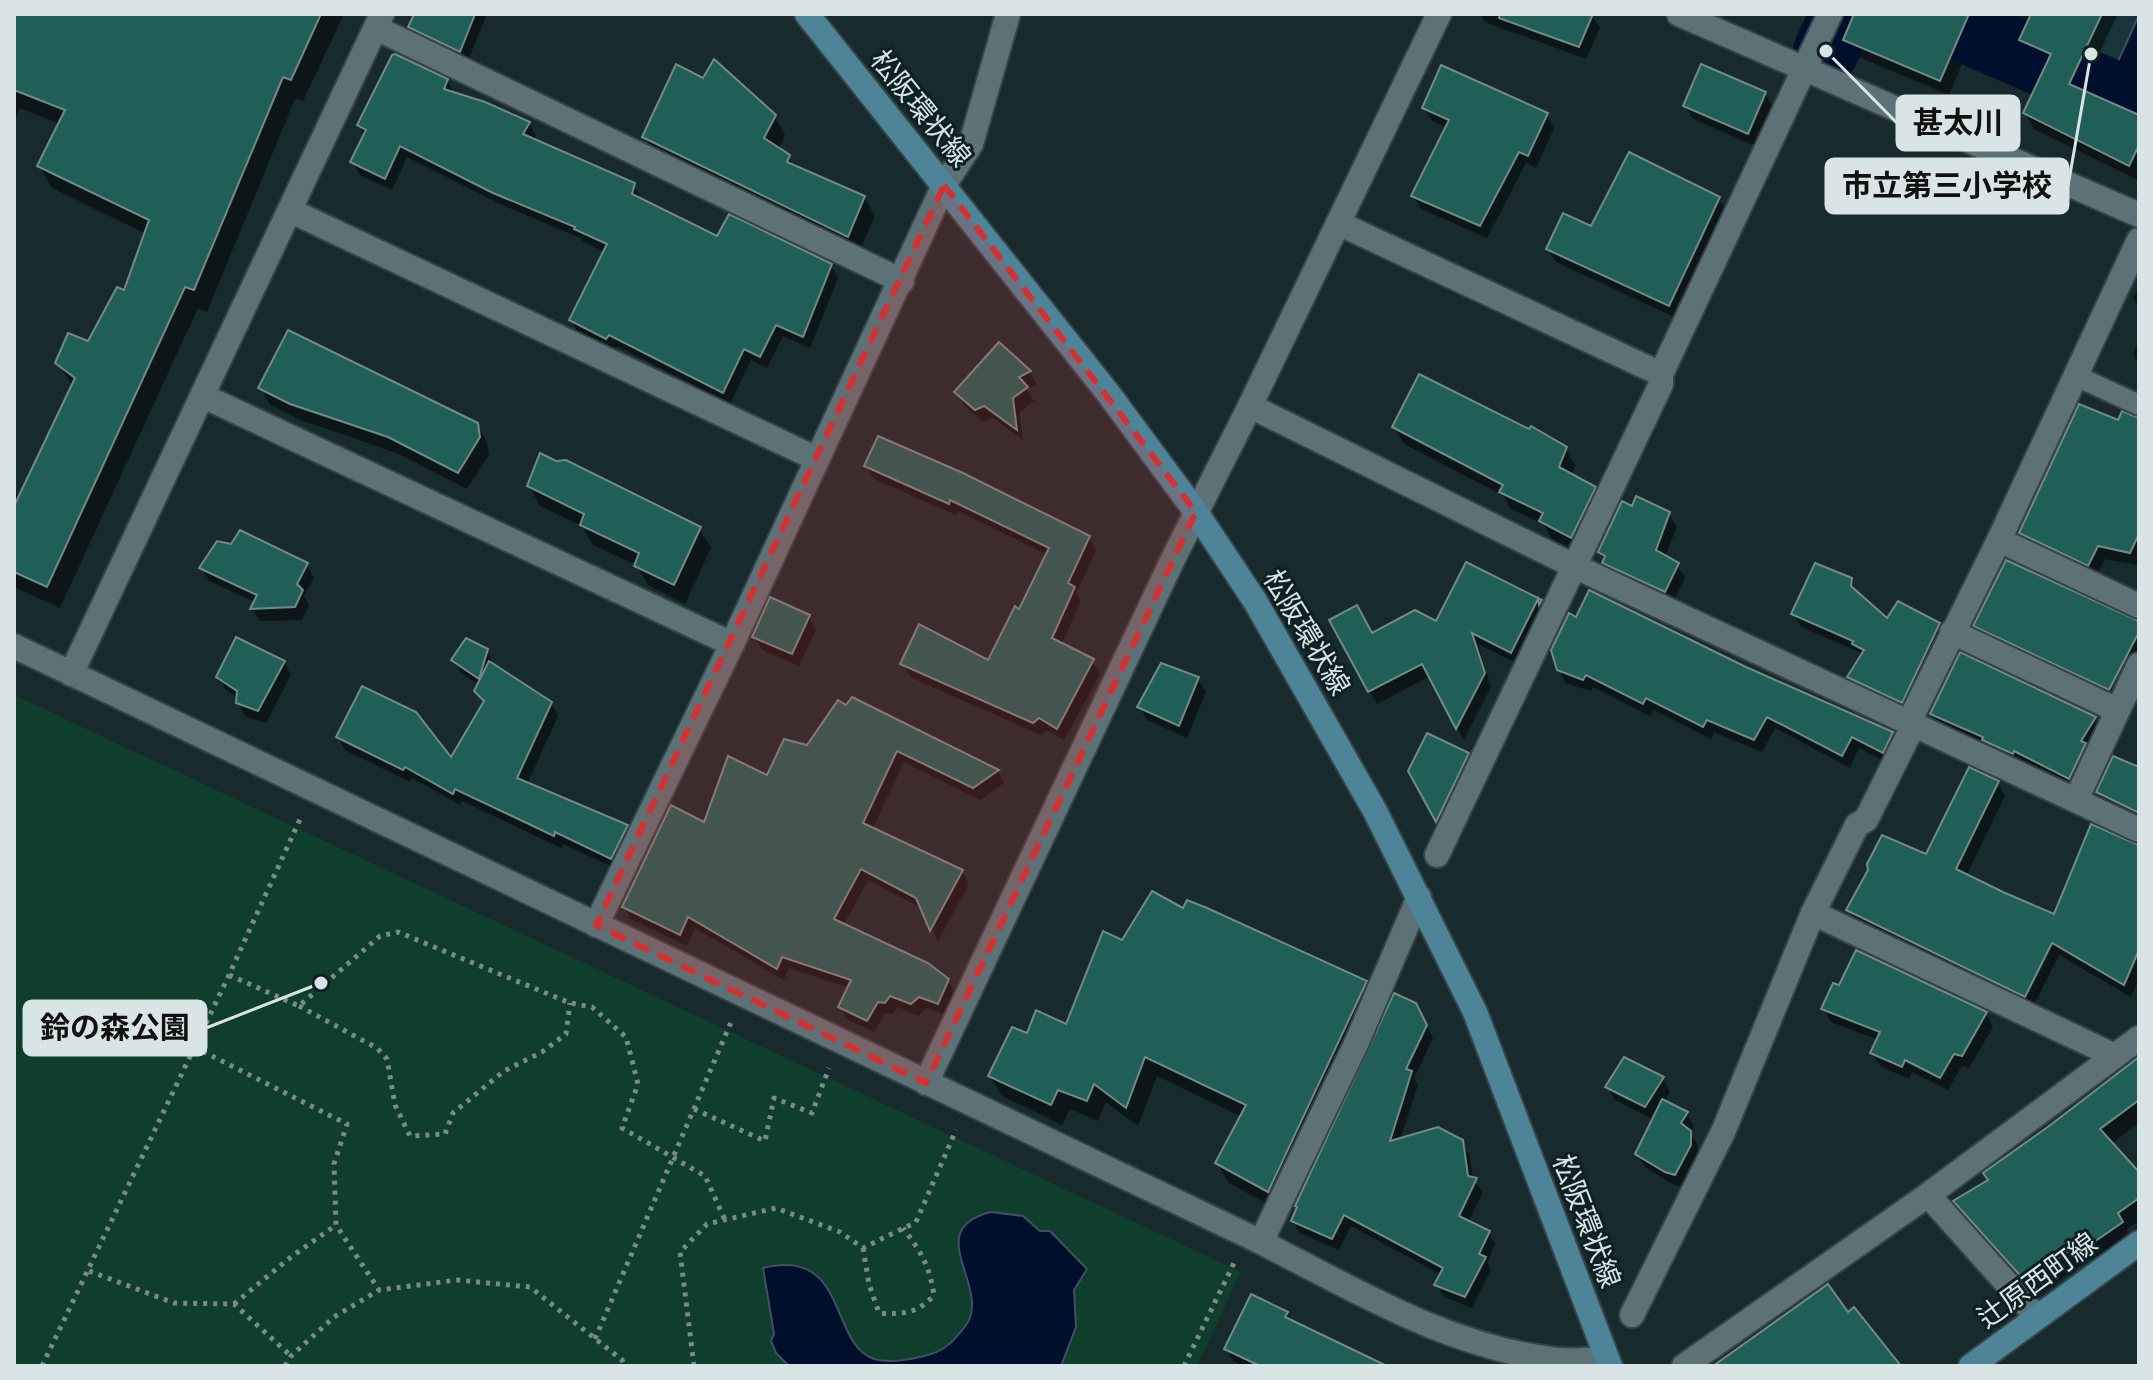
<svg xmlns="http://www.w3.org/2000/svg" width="2153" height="1380" font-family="Ubuntu,'Noto Sans JP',sans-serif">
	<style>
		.built { fill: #173438 }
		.green { fill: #0f3f2c }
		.water { fill: #000f2b; stroke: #414f63; stroke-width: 2 }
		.shadow { fill: #0007 }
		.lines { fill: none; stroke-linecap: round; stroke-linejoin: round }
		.river { stroke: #000f2b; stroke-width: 66 }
		.building { fill: #205e58; stroke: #748a87; stroke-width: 2 }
		.lane-casing { stroke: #364447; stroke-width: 24 }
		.street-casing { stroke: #364447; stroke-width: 28 }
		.secondary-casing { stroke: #364447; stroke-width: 28 }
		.path { stroke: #7a898c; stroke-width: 5; stroke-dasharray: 4 6; stroke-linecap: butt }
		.lane { stroke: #5d7276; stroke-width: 20 }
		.street { stroke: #5d7276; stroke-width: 24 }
		.secondary { stroke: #4e8498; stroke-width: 24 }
		.marked { fill: #d63132; fill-opacity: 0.2; stroke: #d63132; stroke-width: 6; stroke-dasharray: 16 10; stroke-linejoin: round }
		.labels { text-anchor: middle; stroke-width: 6; stroke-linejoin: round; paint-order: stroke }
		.street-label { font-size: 28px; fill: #d9e4e6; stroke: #0d2023 }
		.leader { fill: none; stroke: #d9e4e6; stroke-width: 3 }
		.callout-dot { fill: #d9e4e6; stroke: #0d2023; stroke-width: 3 }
		.callout { fill: #d9e4e6; stroke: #d9e4e6; stroke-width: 3 }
		.callout-label { font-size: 30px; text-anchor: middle; font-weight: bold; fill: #111 }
	</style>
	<rect width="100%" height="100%" fill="#172a2d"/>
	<!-- built -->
	<polygon class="built" points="1946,14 2139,14 2139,95"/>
	<!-- green -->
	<polygon class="green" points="14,695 1241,1272 1197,1366 14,1366"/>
	<!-- water -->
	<g class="water">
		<polygon points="2139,15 2139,76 2116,66"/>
		<path d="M991 1212 1023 1216 1040 1231H1050L1087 1269 1074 1290 1076 1327 1061 1366H789L776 1353 771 1341 774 1334 763 1268C849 1247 828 1343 874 1359 890 1364 912 1359 928 1355 941 1352 950 1345 958 1335 961 1331 967 1325 969 1320 986 1282 923 1229 991 1212Z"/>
	</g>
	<!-- shadow -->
	<g class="shadow">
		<polygon points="14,14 344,14 303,101 295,99 207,312 198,308 60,608 14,587 14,492 21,496 73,387 58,363 89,343 126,293 146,234 52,188 39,166 60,124 20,108 14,122"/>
		<polygon points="416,14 487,14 467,63 418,40 410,26"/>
		<polygon points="1480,14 1590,14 1600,28 1586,59 1485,22"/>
		<polygon points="1856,14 1983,14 1949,95 1854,55 1845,39"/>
		<polygon points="1987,14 2118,14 2081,91 2139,117 2138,180 2034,129 2025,113 2048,64 2030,56 2021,40 2025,32"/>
		<polygon points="447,81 455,94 529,123 536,136 533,141 633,184 640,197 640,200 718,239 831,266 838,278 810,348 783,336 767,368 751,360 730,404 617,346 614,351 578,333 571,320 605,252 583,242 581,238 502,205 407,157 392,190 360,175 353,162 365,136 359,125"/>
		<polygon points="1765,93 1772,106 1755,146 1693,119 1685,106"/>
		<polygon points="1424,108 1546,114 1554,128 1536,168 1526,163 1487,238 1421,209 1413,196 1447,128 1432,121"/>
		<polygon points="774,116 785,135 778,150 788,157 795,168 864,197 875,216 858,254 655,155 645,137"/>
		<polygon points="1719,199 1727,212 1676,318 1556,262 1548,249 1592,229"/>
		<polygon points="2139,286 2139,308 2133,297"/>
		<polygon points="2139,341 2139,365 2133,354"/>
		<polygon points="999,344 1030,372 1037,385 1027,389 1034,401 1019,412 1023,440 993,418 983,422 964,406 957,393"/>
		<polygon points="261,388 477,424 487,442 489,455 467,489 399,454 301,420 270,405"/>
		<polygon points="2139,421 2139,561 2137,565 2105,559 2096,577 2029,546 2021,533 2119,423"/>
		<polygon points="1394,427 1565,448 1575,465 1571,476 1594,488 1604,505 1581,554 1551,538 1543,524 1511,509 1504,496 1404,444"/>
		<polygon points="867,466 1089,538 1096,551 1076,593 1081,601 1061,645 1092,661 1100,674 1064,740 1047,730 1041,735 910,677 902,664 989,663 1020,612 1048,555 958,511 956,515 874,479"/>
		<polygon points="529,486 699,528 711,548 685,604 648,585 636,565 593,545 582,526 540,506"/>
		<polygon points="1633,508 1669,514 1677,527 1665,557 1677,565 1685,578 1672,604 1612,576 1600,552"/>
		<polygon points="2007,562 2139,623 2139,654 2133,665 2050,626 2043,638 2109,687 2116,700 1982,637 1978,630 2108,691 2101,684 1976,626"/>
		<polygon points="306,564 314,578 304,596 309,605 302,620 260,621 252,609 255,602 209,581 202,568"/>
		<polygon points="1467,565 1540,602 1548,615 1518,664 1478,644 1491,687 1464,740 1430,676 1377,704 1331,621 1372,636 1437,624"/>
		<polygon points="1850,580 1858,593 1888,621 1939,625 1947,638 1909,715 1857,690 1850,677 1862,657 1859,652 1801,627 1793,614"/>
		<polygon points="808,617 816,630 799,666 762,650 754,637"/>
		<polygon points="487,650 494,667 551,703 558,716 527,784 626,827 633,839 619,870 563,844 561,848 462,801 460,805 412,778 410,782 345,750 338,737 451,761 484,705 476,691 479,685 461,673 454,660"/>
		<polygon points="284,662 291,675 266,723 245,716 238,702 238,698 226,690 219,677"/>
		<polygon points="1745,669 1892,733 1899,746 1890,765 1859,748 1850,768 1775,728 1762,752 1714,732 1711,739 1654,710 1650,716 1593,687 1591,691 1566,683 1559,670"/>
		<polygon points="1198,679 1206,692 1187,738 1147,720 1140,707"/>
		<polygon points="852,700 998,771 1004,783 980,800 904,762 872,830 962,872 969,884 938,941 923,909 868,880 843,926 947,980 955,993 945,1015 927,1008 918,1016 898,1007 892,1014 885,1013 874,1032 847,1019 840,1007 849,988 789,968 784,980 695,928 687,946 631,919 624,907 705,824 808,747"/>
		<polygon points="1932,714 2095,718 2102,731 2077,790 1939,727"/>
		<polygon points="1468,754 1475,767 1444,833 1410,771"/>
		<polygon points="2139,770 2139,821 2106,805 2098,792"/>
		<polygon points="1998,783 2005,796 1966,876 2055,917 2139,845 2139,979 2131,997 2059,955 2032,1009 1856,923 1849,910 1926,857"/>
		<polygon points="1184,911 1365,982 1377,1003 1280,1211 1229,1183 1217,1163 1242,1117 1157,1076 1138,1126 1106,1102 1098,1121 1070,1109 1062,1125 1002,1096 990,1076 1028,1036 1067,1027 1123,943"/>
		<polygon points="1824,1009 1986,1014 1993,1027 1969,1068 1962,1066 1948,1090 1912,1072 1909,1079 1880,1066 1872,1053 1878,1040 1831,1022"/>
		<polygon points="1422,1017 1433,1038 1414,1078 1418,1085 1400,1140 1461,1142 1469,1155 1473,1179 1483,1192 1468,1223 1488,1232 1495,1244 1487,1263 1491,1270 1472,1308 1444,1297 1437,1285 1442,1275 1351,1226 1339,1250 1300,1233 1293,1220"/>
		<polygon points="2139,1060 2139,1123 2111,1144 2139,1175 2139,1221 2126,1230 2131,1239 2098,1262 2093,1256 2037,1297 1965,1217 1956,1201 1990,1181"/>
		<polygon points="1663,1079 1670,1092 1664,1102 1686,1113 1694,1126 1690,1133 1698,1146 1697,1159 1683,1187 1674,1185 1645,1167 1637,1154 1654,1120 1615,1100 1607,1087"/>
		<polygon points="1287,1313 1292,1322 1341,1366 1243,1366 1234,1362 1226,1349"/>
	</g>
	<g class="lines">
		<!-- river -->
		<g class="river">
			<polyline points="1929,14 2139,105"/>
			<polyline points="1826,51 1844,14"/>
		</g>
	</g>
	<!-- building -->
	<g class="building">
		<polygon points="14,14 321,14 291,80 283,77 194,290 185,287 47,587 14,572 14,506 75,378 55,363 68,333 88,341 117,287 124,290 149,220 37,166 65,110 14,90"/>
		<polygon points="414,14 475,14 460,52 408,27"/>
		<polygon points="1500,14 1593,14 1579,47 1499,18"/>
		<polygon points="1854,14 1969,14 1940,81 1843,40"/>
		<polygon points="2031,14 2102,14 2069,84 2139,115 2139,145 2129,166 2023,113 2051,54 2019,40"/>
		<polygon points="395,54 448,79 444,89 485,102 530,122 523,134 635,183 632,194 717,236 729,214 832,264 803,337 776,325 760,357 744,349 723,393 609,335 606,339 569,320 607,244 574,229 575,227 493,193 400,146 385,179 350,162 366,130 357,125 392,55"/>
		<polygon points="714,59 776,115 764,138 790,155 787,162 865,196 848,237 642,137 676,64 703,78"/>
		<polygon points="1701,64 1766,92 1748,134 1683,106"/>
		<polygon points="1441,65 1548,113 1528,156 1519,152 1480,226 1411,196 1449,120 1422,108"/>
		<polygon points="1629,152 1720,197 1669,306 1546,249 1563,213 1591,226"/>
		<polygon points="288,330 478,423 480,437 458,473 388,437 290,404 258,388"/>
		<polygon points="999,342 1031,371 1019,377 1028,387 1013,398 1017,430 984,406 975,410 954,392"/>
		<polygon points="1419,374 1529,429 1531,426 1567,447 1559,467 1596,487 1571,538 1539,521 1543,513 1499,492 1503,485 1392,427"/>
		<polygon points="2079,404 2118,420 2122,411 2139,418 2139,534 2130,553 2098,546 2088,566 2019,533"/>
		<polygon points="878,436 963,473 1090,536 1068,583 1075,587 1052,638 1094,659 1057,729 1039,718 1033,723 900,664 919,624 988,660 1015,606 1019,609 1049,548 950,500 949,504 864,466"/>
		<polygon points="540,453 556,461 566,460 701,527 674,585 634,566 639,553 580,525 584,514 527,486"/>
		<polygon points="1636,496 1670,512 1656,550 1679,563 1665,592 1602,563 1605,556 1598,552 1622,501 1632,506"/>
		<polygon points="240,530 308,563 297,584 303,590 295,607 250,609 257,595 199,568 217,541 231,544"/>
		<polygon points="2006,560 2139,621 2139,632 2109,690 1973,626"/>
		<polygon points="1466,562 1542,600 1539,605 1538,599 1511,653 1472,633 1485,673 1456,729 1422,664 1368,692 1329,620 1357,605 1372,633 1415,610 1436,621"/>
		<polygon points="1815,563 1852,578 1851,586 1887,618 1898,601 1940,623 1902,703 1847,677 1864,650 1852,644 1853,641 1791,614"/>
		<polygon points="1589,590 1746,667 1893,732 1883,753 1852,737 1842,756 1767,717 1754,740 1707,720 1703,727 1646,698 1643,704 1586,675 1583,680 1557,670 1551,650 1569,613 1576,617"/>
		<polygon points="770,597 810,615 792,654 752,637"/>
		<polygon points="236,637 285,661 258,711 236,703 237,691 216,677"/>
		<polygon points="466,638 488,649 479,679 451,660"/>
		<polygon points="1960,652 2096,717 2081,741 2086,743 2069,779 2014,751 2013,754 1982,740 1983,737 1930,714"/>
		<polygon points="489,661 552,702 517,778 628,825 611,859 555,832 554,836 455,789 453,794 405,767 403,770 336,737 362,686 416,712 451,757 484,701 474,691"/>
		<polygon points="1161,663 1199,677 1179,726 1137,707"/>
		<polygon points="852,697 999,770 973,788 897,751 863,823 963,870 930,931 916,898 861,869 834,919 928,963 949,979 938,1004 919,997 911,1004 890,996 885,1003 878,1002 867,1021 838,1007 851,980 782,957 777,969 688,917 680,935 622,907 671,805 704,822 728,756 767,775 784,739 807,745 838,700 846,705"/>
		<polygon points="1427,733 1469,753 1436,822 1408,771"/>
		<polygon points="2113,756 2139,767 2139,813 2096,792"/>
		<polygon points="1969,767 1999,781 1956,869 2003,892 2054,914 2091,824 2139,845 2139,950 2124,985 2052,943 2025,997 1846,910 1868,870 1867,864 1882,835 1926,854"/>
		<polygon points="1152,891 1183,908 1187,900 1207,908 1367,981 1268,1192 1215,1163 1246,1105 1145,1057 1126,1108 1094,1084 1087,1101 1058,1090 1051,1105 988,1076 1012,1027 1027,1033 1036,1010 1066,1024 1103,931 1122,940"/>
		<polygon points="1856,950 1987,1012 1962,1056 1954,1054 1940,1078 1905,1060 1902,1067 1870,1053 1880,1032 1821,1009 1833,983 1839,985"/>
		<polygon points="1394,993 1416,1003 1427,1025 1406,1069 1412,1071 1390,1141 1438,1127 1463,1140 1468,1176 1477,1178 1459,1216 1490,1231 1479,1254 1486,1257 1465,1297 1434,1285 1443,1268 1344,1215 1332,1239 1291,1221 1297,1207 1295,1206"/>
		<polygon points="1624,1057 1664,1077 1645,1107 1605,1087"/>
		<polygon points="2139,1057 2139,1100 2100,1129 2139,1172 2139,1198 2118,1213 2123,1222 2087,1247 2082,1241 2026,1282 1953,1201 1988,1180 1983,1173 2049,1126"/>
		<polygon points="1662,1099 1688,1112 1681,1123 1691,1131 1691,1145 1675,1175 1665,1172 1635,1154"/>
		<polygon points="1828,1284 1848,1312 1854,1307 1901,1366 1713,1366"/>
		<polygon points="1251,1294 1288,1312 1285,1317 1387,1366 1260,1366 1224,1349"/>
	</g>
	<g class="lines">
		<!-- lane casing -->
		<g class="lane-casing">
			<polyline id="lane" points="2074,375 2139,405"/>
		</g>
		<!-- street casing -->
		<g class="street-casing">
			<g id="street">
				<polyline points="1679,14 2139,215"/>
				<polyline points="376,28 902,281"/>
				<polyline points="291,211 817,459"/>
				<polyline points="1338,223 1661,374"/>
				<polyline points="203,396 732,644"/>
				<polyline points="1250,406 1576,567 2139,830"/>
				<polyline points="1999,540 2139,606"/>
				<polyline points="1952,632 2117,710"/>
				<path d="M14 646 1261 1242C1353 1289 1447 1346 1551 1359 1569 1362 1589 1359 1607 1359"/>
				<polyline points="71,674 382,14"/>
				<polyline points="1908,724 1999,540 2139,240"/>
				<polyline points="2076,800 2139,665"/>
				<polyline points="1437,855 1661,384 1661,374 1830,14"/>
				<polyline points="1813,913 2115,1056"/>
				<polyline points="596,925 732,644 944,185 971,144 1008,14"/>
				<polyline points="926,1083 1173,559 1250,406 1439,14"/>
				<polyline points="1928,1195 2037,1317"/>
				<polyline points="1261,1242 1356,1044 1419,897"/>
				<polyline points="1632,1315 1723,1132 1813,913 1857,825 1866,820 1913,726"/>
				<polyline points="1684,1366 1928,1195 2139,1038"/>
			</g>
		</g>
		<!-- secondary casing -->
		<g class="secondary-casing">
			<g id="secondary">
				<polyline points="807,14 1108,393 1196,512 1255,601 1375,811 1475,1012 1610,1366"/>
				<polyline points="1971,1366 2139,1243"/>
			</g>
		</g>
		<!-- path -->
		<g class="path">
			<polyline points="229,975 299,1006 380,936 398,932 570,1003 592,1007 626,1037 638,1084 622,1128 705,1176 725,1220"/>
			<polyline points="299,1006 377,1048 387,1059 395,1105 410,1136 445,1134 453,1113 504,1071 542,1052 566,1034 570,1003"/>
			<polyline points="194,1047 347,1124 334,1164 336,1225 379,1290"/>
			<polyline points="694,1109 765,1141 774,1098 812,1113 829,1068"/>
			<path d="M863 1248 869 1284 879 1313C902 1315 919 1313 934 1295 929 1264 921 1252 903 1228"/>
			<polyline points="89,1271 174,1303 234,1304 291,1356"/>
			<polyline points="234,1304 291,1257 336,1225"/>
			<polyline points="595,1339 732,1020"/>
			<polyline points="42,1366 229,975 301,817"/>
			<polyline points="285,1366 291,1356 334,1317 379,1290 457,1280 530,1287 622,1360 625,1366"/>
			<polyline points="694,1366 680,1252 707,1224 776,1208 840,1232 863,1248 916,1222 956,1130"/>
			<polyline points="1184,1366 1234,1263"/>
		</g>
		<!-- lane -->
		<use href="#lane" class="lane"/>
		<!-- street -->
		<use href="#street" class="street"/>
		<!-- secondary -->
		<use href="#secondary" class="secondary"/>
	</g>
	<!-- marked area -->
	<path class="marked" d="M944 185 1196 512 926 1083 596 925Z"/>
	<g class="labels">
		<!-- street labels -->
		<g class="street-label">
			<text transform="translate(921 108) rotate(51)" y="10">松阪環状線</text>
			<text transform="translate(1307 632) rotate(59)" y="10">松阪環状線</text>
			<text transform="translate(1587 1221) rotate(69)" y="10">松阪環状線</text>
			<text transform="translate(2037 1280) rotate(-36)" y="10">辻原西町線</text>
		</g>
	</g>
	<!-- callouts -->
	<path class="leader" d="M1826 51L1897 123M2091 54L2068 186M321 983L206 1028"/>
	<g class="callout-dot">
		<circle cx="1826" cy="51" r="8"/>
		<circle cx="2091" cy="54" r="8"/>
		<circle cx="321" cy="983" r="8"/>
	</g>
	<g class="callout">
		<rect x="1897" y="96" width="122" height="54" rx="8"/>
		<rect x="1826" y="159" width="242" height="54" rx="8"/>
		<rect x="24" y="1001" width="182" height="54" rx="8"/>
	</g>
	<g class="callout-label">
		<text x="1958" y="133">甚太川</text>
		<text x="1947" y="196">市立第三小学校</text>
		<text x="115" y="1038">鈴の森公園</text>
	</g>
	<!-- border -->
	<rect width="2153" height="1380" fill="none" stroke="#d9e4e6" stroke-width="32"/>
</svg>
